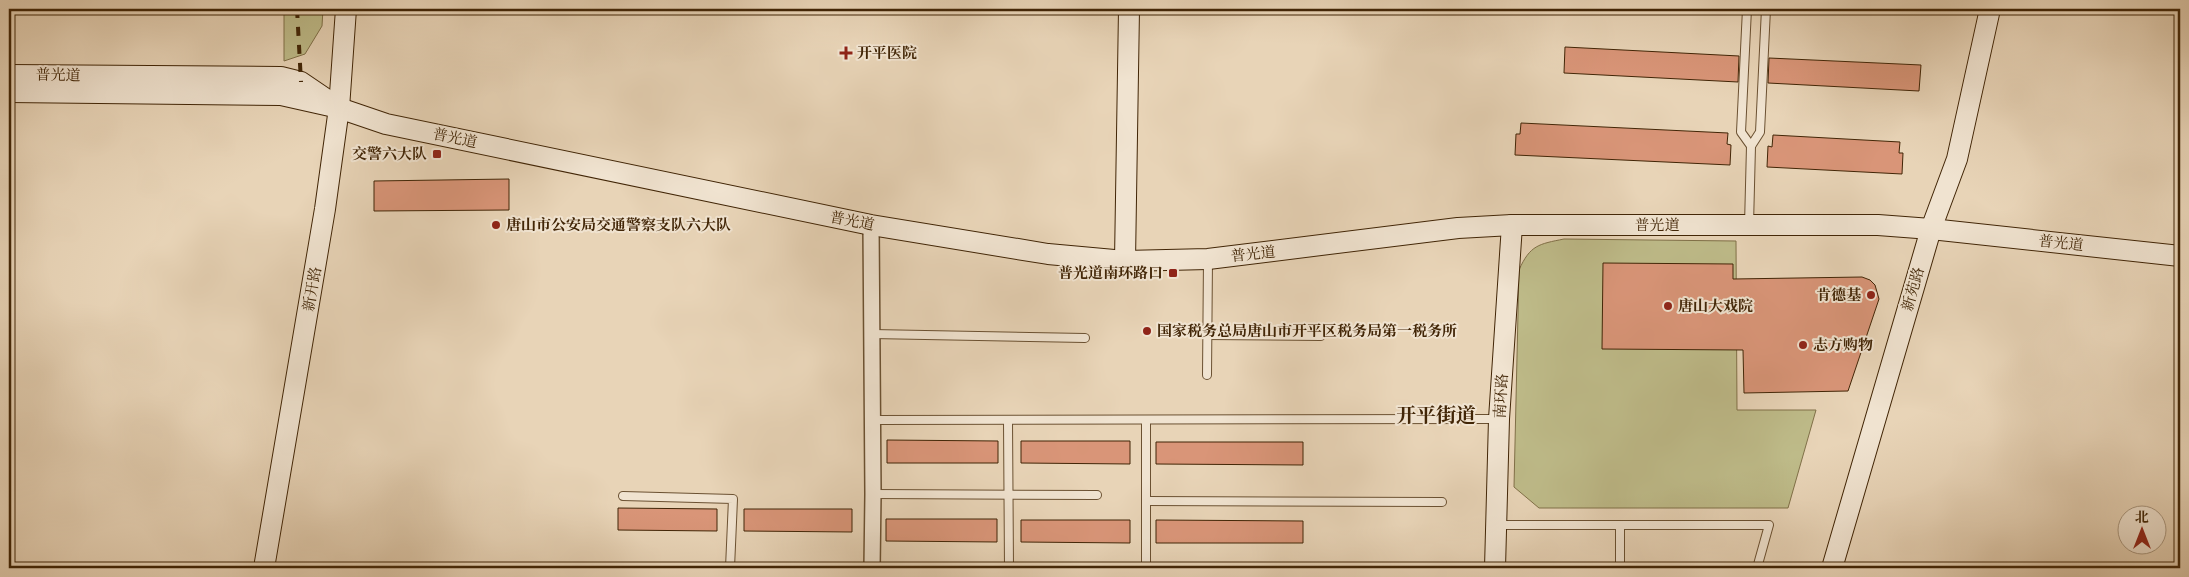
<svg xmlns="http://www.w3.org/2000/svg" width="2189" height="577" font-family="'IM FELL French Canon','Noto Serif SC',serif">
	<style>
		.green { fill: #bebb89; stroke: #807048 }
		.building { fill: #d99578; stroke: #412506 }
		.lines { fill: none; stroke-linecap: round; stroke-linejoin: round }
		.lane-casing { stroke: #6b5132; stroke-width: 10 }
		.street-casing { stroke: #6b5132; stroke-width: 18 }
		.secondary-casing { stroke: #412506; stroke-width: 22 }
		.lane { stroke: #f0e3d0; stroke-width: 8 }
		.street { stroke: #f0e3d0; stroke-width: 15 }
		.secondary { stroke: #f0e3d0; stroke-width: 20 }
		.rail { stroke: #412506; stroke-width: 4; stroke-dasharray: 9 9; stroke-linecap: butt }
		.poi-dot { fill: #8f2418; stroke: #f0e3d0; stroke-width: 2 }
		.labels { text-anchor: middle; stroke-width: 4; stroke-linejoin: round; paint-order: stroke }
		.poi-label { font-size: 15px; font-weight: bold; fill: #412506; stroke: #f0e3d0; text-anchor: start }
		.street-label { font-size: 15px; fill: #412506; stroke: #f0e3d0 }
		.district-label { font-size: 20px; font-weight: bold; fill: #412506; stroke: #f0e3d0 }
	</style>
	<rect width="100%" height="100%" fill="#e8d4b7"/>
	<filter id="stains"><feTurbulence type="fractalNoise" baseFrequency=".004" numOctaves="4"/><feColorMatrix values="0 0 0 0 .2 0 0 0 0 .09 0 0 0 0 .02 0 0 0 .5 -.17"/></filter>
	<radialGradient id="worn" r=".72"><stop offset=".6" stop-color="#630" stop-opacity="0"/><stop offset="1" stop-color="#630" stop-opacity=".3"/></radialGradient>
	<!-- green -->
	<g class="green">
		<polygon points="284,9 323,9 322,26 305,54 284,61"/>
		<path d="M1564 239 1736 241 1737 410H1816L1788 508H1539L1514 487 1519 270C1530 245 1539 244 1564 239Z"/>
	</g>
	<!-- building -->
	<g class="building">
		<polygon points="1565,47 1739,56 1738,82 1564,73"/>
		<polygon points="1769,58 1921,65 1919,91 1768,83"/>
		<polygon points="1521,123 1728,133 1727,144 1731,145 1730,165 1515,155 1516,134 1520,134"/>
		<polygon points="1773,135 1900,142 1899,153 1903,153 1902,174 1767,167 1768,146 1772,147"/>
		<polygon points="509,179 509,210 374,211 374,181"/>
		<polygon points="1603,263 1733,264 1733,279 1862,277 1870,280 1875,285 1879,299 1848,391 1744,393 1743,350 1602,349"/>
		<polygon points="887,440 998,441 998,463 887,463"/>
		<polygon points="1021,441 1130,441 1130,464 1021,463"/>
		<polygon points="1156,442 1303,442 1303,465 1156,464"/>
		<polygon points="618,508 717,509 717,531 618,530"/>
		<polygon points="744,509 852,509 852,532 744,531"/>
		<polygon points="886,519 997,519 997,542 886,541"/>
		<polygon points="1021,520 1130,520 1130,543 1021,542"/>
		<polygon points="1156,520 1303,521 1303,543 1156,543"/>
	</g>
	<g class="lines">
		<!-- lane casing -->
		<g class="lane-casing">
			<g id="lane">
				<polyline points="1747,9 1741,132 1751,146"/>
				<polyline points="1749,225 1751,146 1760,132 1766,9"/>
				<polyline points="872,334 1085,338"/>
				<polyline points="1207,335 1321,336"/>
				<polyline points="1207,375 1208,259"/>
				<polyline points="873,420 1498,419"/>
				<polyline points="1008,421 1009,568"/>
				<polyline points="1146,421 1146,568"/>
				<polyline points="873,494 1097,495"/>
				<polyline points="623,496 733,499 730,568"/>
				<polyline points="1146,501 1442,502"/>
				<polyline points="1497,525 1769,525 1757,568"/>
				<polyline points="1620,525 1620,568"/>
			</g>
		</g>
		<!-- street casing -->
		<g class="street-casing">
			<polyline id="street" points="871,225 873,494 872,568"/>
		</g>
		<!-- secondary casing -->
		<g class="secondary-casing">
			<g id="secondary">
				<polyline points="9,75 281,77 301,82 329,101"/>
				<polyline points="9,92 281,95 339,108 386,124 871,225 1048,254 1125,261 1208,259 1458,228 1512,225 1878,225 1931,229 2180,256"/>
				<polyline points="1125,261 1129,9"/>
				<polyline points="264,568 325,209 339,108 346,9"/>
				<polyline points="1495,568 1499,419 1512,225"/>
				<polyline points="1832,568 1931,229 1957,159 1990,9"/>
			</g>
		</g>
		<!-- lane -->
		<use href="#lane" class="lane"/>
		<!-- street -->
		<use href="#street" class="street"/>
		<!-- secondary -->
		<use href="#secondary" class="secondary"/>
		<!-- rail -->
		<polyline class="rail" points="297,9 301,82"/>
	</g>
	<!-- markers -->
	<g class="poi-dot">
		<path d="M843.5 45.5h5v5h5v5h-5v5h-5v-5h-5v-5h5z"/>
		<rect x="432" y="149" width="10" height="10" rx="2.5"/>
		<circle cx="496" cy="225" r="5"/>
		<rect x="1168" y="268" width="10" height="10" rx="2.5"/>
		<circle cx="1871" cy="295" r="5"/>
		<circle cx="1668" cy="306" r="5"/>
		<circle cx="1147" cy="331" r="5"/>
		<circle cx="1803" cy="345" r="5"/>
	</g>
	<g class="labels">
		<!-- poi labels -->
		<g class="poi-label">
			<text x="857" y="58">开平医院</text>
			<text x="427" y="159" text-anchor="end">交警六大队</text>
			<text x="506" y="230">唐山市公安局交通警察支队六大队</text>
			<text x="1163" y="278" text-anchor="end">普光道南环路口</text>
			<text x="1861" y="300" text-anchor="end">肯德基</text>
			<text x="1678" y="311">唐山大戏院</text>
			<text x="1157" y="336">国家税务总局唐山市开平区税务局第一税务所</text>
			<text x="1813" y="350">志方购物</text>
		</g>
		<!-- street labels -->
		<g class="street-label">
			<text transform="translate(58 75) rotate(1)" y="5">普光道</text>
			<text transform="translate(455 138) rotate(12)" y="5">普光道</text>
			<text transform="translate(852 221) rotate(11)" y="5">普光道</text>
			<text x="1657" y="230">普光道</text>
			<text transform="translate(2061 243) rotate(6)" y="5">普光道</text>
			<text transform="translate(1253 254) rotate(-6)" y="5">普光道</text>
			<text transform="translate(312 289) rotate(-80)" y="5">新开路</text>
			<text transform="translate(1913 289) rotate(-74)" y="5">新苑路</text>
			<text transform="translate(1501 396) rotate(-87)" y="5">南环路</text>
		</g>
		<!-- district labels -->
		<g class="district-label">
			<text x="1436" y="422">开平街道</text>
		</g>
	</g>
	<!-- margin -->
	<rect width="2189" height="577" fill="none" stroke="#e8d4b7" stroke-width="30"/>
	<rect x="10" y="10" width="2169" height="557" fill="none" stroke="#412506" stroke-width="2.5"/>
	<rect x="15" y="15" width="2159" height="547" fill="none" stroke="#412506"/>
	<!-- north arrow -->
	<g transform="translate(2142 530)"><circle r="24" fill="#f0e3d0" stroke="#aa977f"/>
	<path d="M0-4L9 19L0 12L-9 19Z" fill="#8f2418"/>
	<text y="-8" font-size="14" font-weight="bold" text-anchor="middle" fill="#412506">北</text>
	</g>
	<rect width="100%" height="100%" filter="url(#stains)"/>
	<rect width="100%" height="100%" fill="url(#worn)"/>
</svg>
